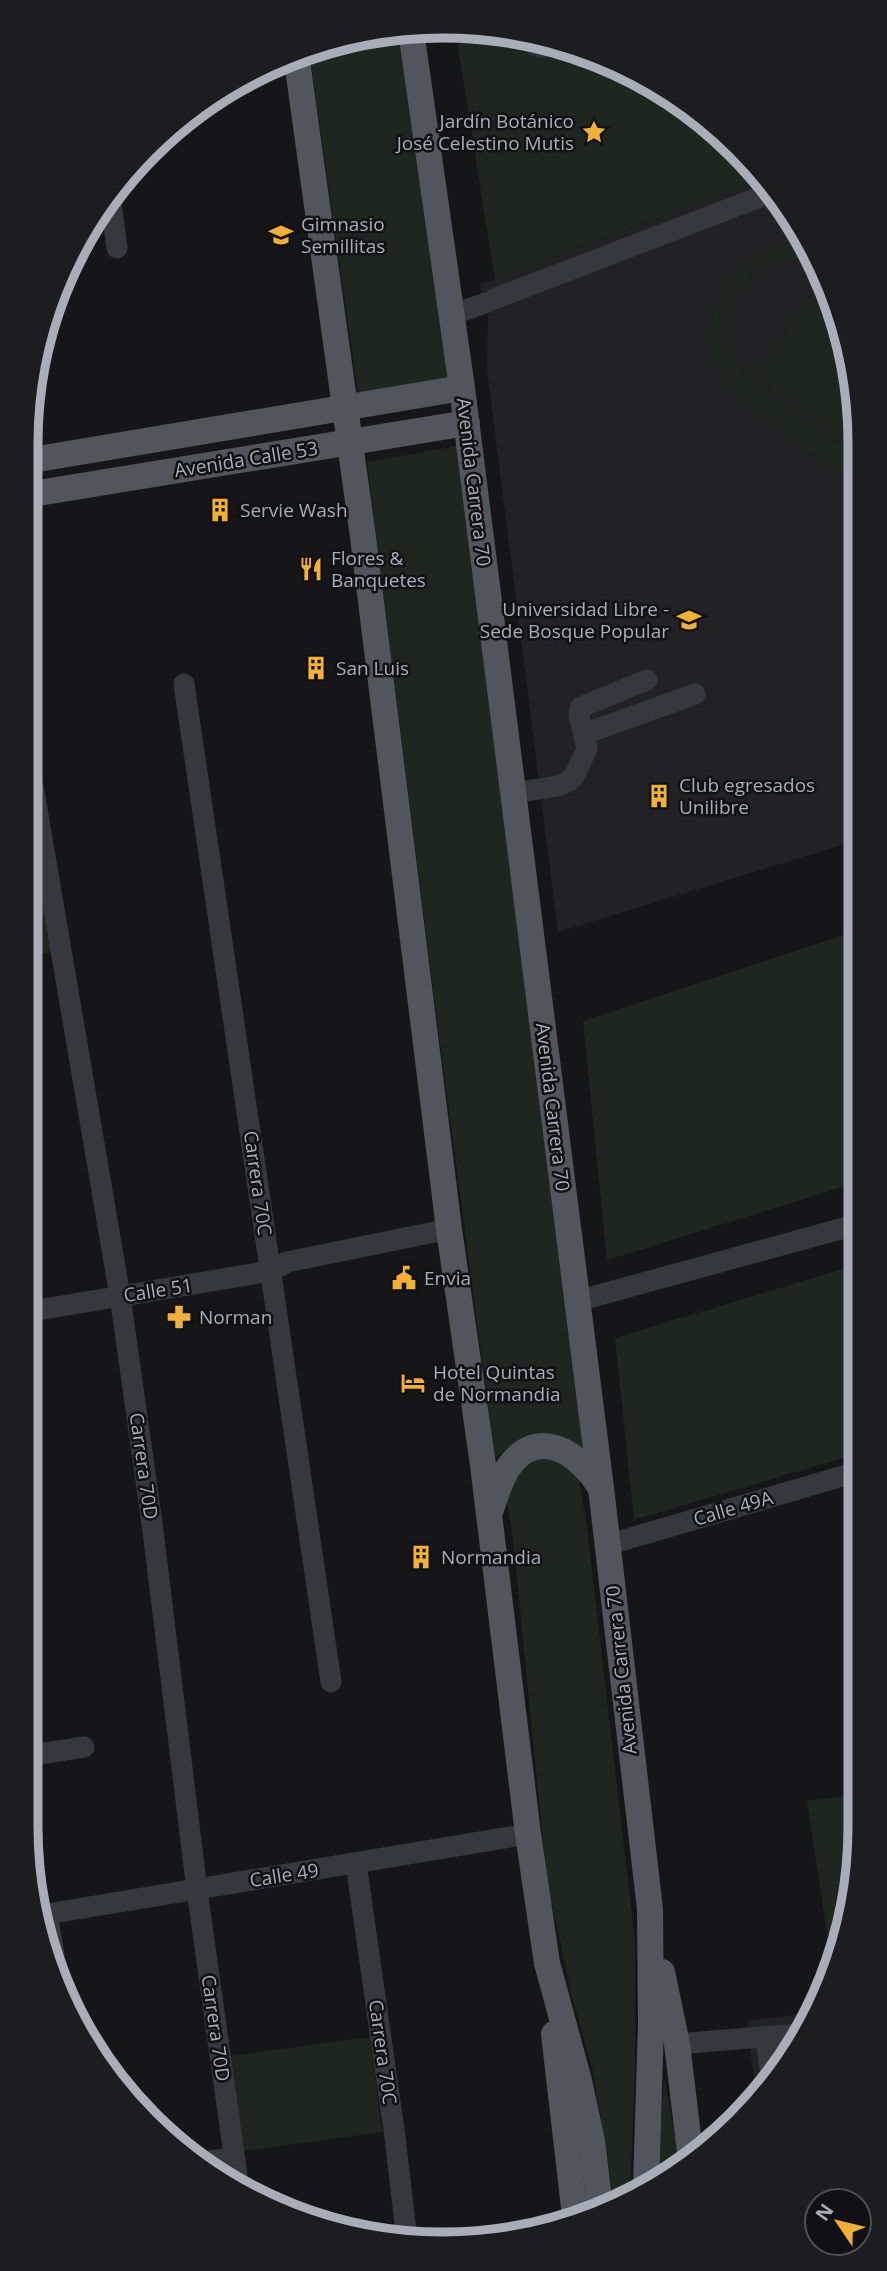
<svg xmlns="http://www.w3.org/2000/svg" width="887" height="2271" font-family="'Open Sans',sans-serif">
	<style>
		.built { fill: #222225 }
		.green { fill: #1e261f }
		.water { fill: #2c353c }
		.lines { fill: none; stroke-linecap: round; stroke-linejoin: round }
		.minor { stroke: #37383d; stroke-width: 21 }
		.major { stroke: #53555c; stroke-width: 26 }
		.labels { text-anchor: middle; stroke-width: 5; stroke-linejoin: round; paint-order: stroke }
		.poi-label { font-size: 19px; fill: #a8adb8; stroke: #111113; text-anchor: start }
		.street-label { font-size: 19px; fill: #a8adb8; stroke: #111113 }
		.rim { fill: none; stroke: #a8adb8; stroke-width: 9 }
	</style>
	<rect width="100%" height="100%" fill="#161618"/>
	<!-- built -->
	<g class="built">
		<polygon points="764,179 818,259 857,389 858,840 558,932 487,369 488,316 480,284 495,280"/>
		<polygon points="809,2013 775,2081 756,2099 747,2021"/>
	</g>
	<!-- green -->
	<g class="green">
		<polygon points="389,30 398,30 451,378 358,393 310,57"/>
		<polygon points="456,34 552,41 675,96 757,168 764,179 495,280"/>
		<path d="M807 243 819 262C796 255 772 261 753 275 743 283 736 293 731 305 709 357 756 384 792 409 813 425 835 440 857 456V487L743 405C732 393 721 381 715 365 695 306 743 237 807 243Z"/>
		<polygon points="824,278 857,389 857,452 753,377"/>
		<polygon points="457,446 584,1450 510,1446 495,1458 433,990 367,462"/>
		<polygon points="45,860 60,951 26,956 26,863"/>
		<polygon points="847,934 859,973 859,1182 607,1260 583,1021"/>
		<polygon points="859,1264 860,1453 634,1520 615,1338"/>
		<polygon points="547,1454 578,1477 586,1520 635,1941 635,2070 630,2193 614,2200 593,2071 572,1997 547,1880 513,1539 506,1495 518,1470"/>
		<polygon points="861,1793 861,1828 846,1936 832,1966 807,1801"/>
		<polygon points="370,2037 382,2132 243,2151 231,2056"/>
		<polygon points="664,2077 681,2169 675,2175 657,2182"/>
	</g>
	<!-- water -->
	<path class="water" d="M514 38 552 41 556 42 557 47 552 56C534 62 524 52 514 38Z"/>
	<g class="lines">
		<!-- minor -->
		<g class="minor">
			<polyline points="110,195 117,248"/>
			<polyline points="494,299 773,192"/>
			<polyline points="452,315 485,303"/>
			<polyline points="184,684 331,1682"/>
			<polyline points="584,734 695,694"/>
			<polyline points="26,745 120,1296 152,1523 197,1890 239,2190"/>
			<polyline points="514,793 558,786 569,781 574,776 587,749 579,715 581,707 647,680"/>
			<polyline points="577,1301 859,1224"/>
			<polyline points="26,1312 271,1271 287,1262 449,1229"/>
			<polyline points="607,1545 860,1471"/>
			<polyline points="26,1756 84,1747"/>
			<polyline points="356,1863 395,2137 407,2241"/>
			<polyline points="47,1914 58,1978"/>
			<polyline points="41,1915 528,1834"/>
			<polyline points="766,2038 772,2084"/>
			<polyline points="677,2044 798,2034"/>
			<polyline points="202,2162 235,2158"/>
		</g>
		<!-- major -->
		<g class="major">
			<polyline points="411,31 462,388 601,1488 650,1909 651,2024 646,2187"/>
			<polyline points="297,61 363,537 449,1229 483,1465 528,1834 547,1963 579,2081 592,2141 600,2206"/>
			<polyline points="26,461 462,388"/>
			<polyline points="26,495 467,423"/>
			<path d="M491 1509C496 1495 500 1480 508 1468 538 1424 580 1454 600 1487"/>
			<polyline points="662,1972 677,2044 691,2160"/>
			<polyline points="554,2034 575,2216"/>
		</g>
	</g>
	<!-- icons -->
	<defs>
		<g id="sight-bare" transform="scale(1.89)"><path d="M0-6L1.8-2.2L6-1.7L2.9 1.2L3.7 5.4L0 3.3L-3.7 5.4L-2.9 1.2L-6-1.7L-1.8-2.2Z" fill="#f2b134" stroke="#111113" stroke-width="2.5" paint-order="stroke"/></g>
		<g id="school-bare" transform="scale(1.89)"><path d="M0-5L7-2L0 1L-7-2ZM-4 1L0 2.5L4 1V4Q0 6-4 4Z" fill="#f2b134" stroke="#111113" stroke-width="2.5" paint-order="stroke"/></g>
		<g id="building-bare" transform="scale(1.89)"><path d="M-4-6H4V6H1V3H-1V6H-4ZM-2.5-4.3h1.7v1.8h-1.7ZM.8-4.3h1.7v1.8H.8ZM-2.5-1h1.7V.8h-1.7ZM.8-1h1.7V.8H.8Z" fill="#f2b134" stroke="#111113" stroke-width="2.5" paint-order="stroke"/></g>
		<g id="restaurant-bare" transform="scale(1.89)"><path d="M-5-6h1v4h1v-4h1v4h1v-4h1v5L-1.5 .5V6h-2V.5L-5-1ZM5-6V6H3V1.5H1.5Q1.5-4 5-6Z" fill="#f2b134" stroke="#111113" stroke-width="2.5" paint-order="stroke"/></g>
		<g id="university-bare" transform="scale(1.89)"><path d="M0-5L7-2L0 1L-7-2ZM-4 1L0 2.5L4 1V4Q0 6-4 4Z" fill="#f2b134" stroke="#111113" stroke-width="2.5" paint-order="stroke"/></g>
		<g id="civic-bare" transform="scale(1.89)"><path d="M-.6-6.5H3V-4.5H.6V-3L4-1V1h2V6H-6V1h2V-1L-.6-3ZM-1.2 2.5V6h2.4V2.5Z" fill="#f2b134" stroke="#111113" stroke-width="2.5" paint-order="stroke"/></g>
		<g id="pharmacy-bare" transform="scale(1.89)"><path d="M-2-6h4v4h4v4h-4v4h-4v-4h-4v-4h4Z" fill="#f2b134" stroke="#111113" stroke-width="2.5" paint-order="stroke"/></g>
		<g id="hotel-bare" transform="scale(1.89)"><path d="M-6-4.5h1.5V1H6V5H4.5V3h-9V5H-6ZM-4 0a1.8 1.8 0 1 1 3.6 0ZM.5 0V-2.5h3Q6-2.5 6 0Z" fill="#f2b134" stroke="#111113" stroke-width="2.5" paint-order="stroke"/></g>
	</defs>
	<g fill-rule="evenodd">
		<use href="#sight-bare" x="594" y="132"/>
		<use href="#school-bare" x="281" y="235"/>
		<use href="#building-bare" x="220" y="510"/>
		<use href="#restaurant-bare" x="311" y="569"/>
		<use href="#university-bare" x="689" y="620"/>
		<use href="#building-bare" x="316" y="668"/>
		<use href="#building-bare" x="659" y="796"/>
		<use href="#civic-bare" x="404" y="1278"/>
		<use href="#pharmacy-bare" x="179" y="1317"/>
		<use href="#hotel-bare" x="413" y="1383"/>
		<use href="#building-bare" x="421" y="1557"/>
	</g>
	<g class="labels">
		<!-- poi labels -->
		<g class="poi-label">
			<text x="574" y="128" text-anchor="end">Jardín Botánico<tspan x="574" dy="22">José Celestino Mutis</tspan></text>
			<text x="301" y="231">Gimnasio<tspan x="301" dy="22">Semillitas</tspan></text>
			<text x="240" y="517">Servie Wash</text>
			<text x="331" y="565">Flores &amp;<tspan x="331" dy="22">Banquetes</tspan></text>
			<text x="669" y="616" text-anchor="end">Universidad Libre -<tspan x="669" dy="22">Sede Bosque Popular</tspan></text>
			<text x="336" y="675">San Luis</text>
			<text x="679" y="792">Club egresados<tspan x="679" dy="22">Unilibre</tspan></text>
			<text x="424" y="1285">Envia</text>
			<text x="199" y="1324">Norman</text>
			<text x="433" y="1379">Hotel Quintas<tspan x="433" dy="22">de Normandia</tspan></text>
			<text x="441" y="1564">Normandia</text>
		</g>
		<!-- street labels -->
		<g class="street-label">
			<text transform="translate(246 459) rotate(-9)" y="7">Avenida Calle 53</text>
			<text transform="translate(474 482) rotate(83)" y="7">Avenida Carrera 70</text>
			<text transform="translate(553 1107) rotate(83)" y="7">Avenida Carrera 70</text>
			<text transform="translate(258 1183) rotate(82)" y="7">Carrera 70C</text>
			<text transform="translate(158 1290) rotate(-9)" y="7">Calle 51</text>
			<text transform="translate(144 1466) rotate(82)" y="7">Carrera 70D</text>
			<text transform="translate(733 1508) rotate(-16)" y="7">Calle 49A</text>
			<text transform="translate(621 1670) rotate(-96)" y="7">Avenida Carrera 70</text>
			<text transform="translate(284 1875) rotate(-9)" y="7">Calle 49</text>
			<text transform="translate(216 2028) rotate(82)" y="7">Carrera 70D</text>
			<text transform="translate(383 2052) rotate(82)" y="7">Carrera 70C</text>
		</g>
	</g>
	<!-- crop -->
	<path d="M0 0H887V2271H0ZM443 38H443A405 405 0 0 1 848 443V1827A405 405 0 0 1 443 2232H443A405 405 0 0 1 38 1827V443A405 405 0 0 1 443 38Z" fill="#1d1d20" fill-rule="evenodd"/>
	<path class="rim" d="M443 38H443A405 405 0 0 1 848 443V1827A405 405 0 0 1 443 2232H443A405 405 0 0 1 38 1827V443A405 405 0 0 1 443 38Z"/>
	<!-- north arrow -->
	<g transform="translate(838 2222) rotate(305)"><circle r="33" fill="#111113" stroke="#4d4f55" stroke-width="2"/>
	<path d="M0-5L12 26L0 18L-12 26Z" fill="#f2b134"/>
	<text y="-10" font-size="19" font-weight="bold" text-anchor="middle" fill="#a8adb8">N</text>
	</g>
</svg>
